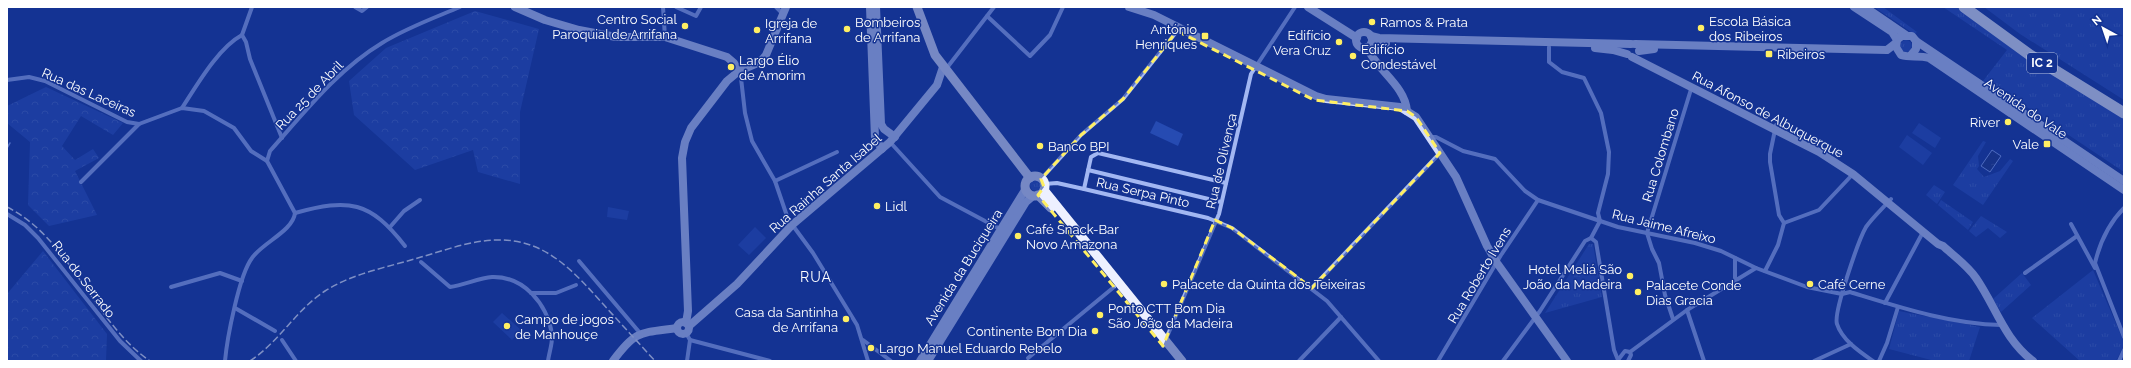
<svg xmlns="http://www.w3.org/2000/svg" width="2131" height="368" font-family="Raleway,sans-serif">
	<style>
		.grass { fill: url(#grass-tufts) }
		.forest { fill: url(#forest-crowns) }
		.pitch { fill: #264bb2 }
		.water { fill: url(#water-ripples); stroke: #94aff5 }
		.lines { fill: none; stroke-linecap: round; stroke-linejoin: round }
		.stream { stroke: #94aff5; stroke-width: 1.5 }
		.street { stroke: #a2b7f2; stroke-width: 4 }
		.secondary { stroke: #d1dbfc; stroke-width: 8 }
		.primary { stroke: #edf0ff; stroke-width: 9 }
		.highway { stroke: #fff; stroke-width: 11 }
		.rail { stroke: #fff; stroke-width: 1.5; stroke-dasharray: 7 3; stroke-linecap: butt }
		.marked { fill: none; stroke: #ffef63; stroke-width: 3; stroke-dasharray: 8 5; stroke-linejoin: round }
		.poi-dot { fill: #ffef63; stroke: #143393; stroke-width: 1.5 }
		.labels { text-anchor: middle; stroke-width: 3; stroke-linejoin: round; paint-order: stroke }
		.shield { fill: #143393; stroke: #b8c2df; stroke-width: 1 }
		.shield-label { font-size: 12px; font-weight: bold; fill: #fff }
		.poi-label { font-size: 13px; fill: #fff; stroke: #143393; text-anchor: start }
		.street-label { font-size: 13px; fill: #fff; stroke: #143393 }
		.neighbourhood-label { font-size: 14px; letter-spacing: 1px; fill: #fff; stroke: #143393 }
	</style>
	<defs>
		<pattern id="grass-tufts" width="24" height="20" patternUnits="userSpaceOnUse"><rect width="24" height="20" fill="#264bb2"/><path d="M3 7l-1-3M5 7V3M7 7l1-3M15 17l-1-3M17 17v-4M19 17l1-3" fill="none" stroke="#4766be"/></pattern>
		<pattern id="forest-crowns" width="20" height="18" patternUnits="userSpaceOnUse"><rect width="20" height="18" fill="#264bb2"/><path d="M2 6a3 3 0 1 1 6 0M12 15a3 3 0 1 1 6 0" fill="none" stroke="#4766be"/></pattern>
		<pattern id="water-ripples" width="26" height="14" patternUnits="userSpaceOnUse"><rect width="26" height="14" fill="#19317a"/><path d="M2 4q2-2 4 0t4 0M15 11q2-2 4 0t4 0" fill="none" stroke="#3c508e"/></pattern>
	</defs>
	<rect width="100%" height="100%" fill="#143393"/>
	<!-- grass -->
	<g class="grass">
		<polygon points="1874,7 1883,7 1917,32 1914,34"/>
		<polygon points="1943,7 1957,7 2011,46 2010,47 2124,118 2124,172 1991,83 1987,84 1983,81 2007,50"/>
		<polygon points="1984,7 2124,7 2124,100 2020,34"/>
		<circle cx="1906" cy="46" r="6"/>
		<polygon points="1983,141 1986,142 1978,156 1979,166 1977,169 1984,177 2000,171 2010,159 2013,161 1983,205 1953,185"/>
		<circle cx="1036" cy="185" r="6"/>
		<polygon points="1934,185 1945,192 1937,204 1926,195"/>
		<polygon points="1941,200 1973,222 1968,230 1938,205"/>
		<polygon points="1981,216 2007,232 2000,238 1988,228 1976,237 1969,231"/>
		<polygon points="1589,244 1593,244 1602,297 1545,313"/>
		<polygon points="2093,270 2123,340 2124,345 2116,361 2080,361 2032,318"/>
		<polygon points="2022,273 2031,285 2001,312 1993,299"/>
		<polygon points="1899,311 1980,327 1969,361 1935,361 1889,349"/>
	</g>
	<!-- forest -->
	<g class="forest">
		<polygon points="475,11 539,29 520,112 520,184 478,172 473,150 415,170 354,115 349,81 386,48"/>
		<polygon points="46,87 123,123 113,135 81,116 62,146 75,160 93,149 99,158 75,171 97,215 49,226 28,205 30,142 7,123 7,106"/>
		<polygon points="43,251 107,334 106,361 7,361 7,294"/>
	</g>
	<!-- pitch -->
	<g class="pitch">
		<polygon points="1156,121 1183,134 1178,146 1150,133"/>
		<polygon points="1919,123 1941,138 1935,148 1912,133"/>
		<polygon points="1907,135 1932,153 1923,165 1899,147"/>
		<polygon points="608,207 629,211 627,220 607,217"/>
		<polygon points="755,227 766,238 749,255 738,245"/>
		<polygon points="502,313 521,330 512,340 493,322"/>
	</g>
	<!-- water -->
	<polygon class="water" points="1992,150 2001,156 1990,172 1981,166"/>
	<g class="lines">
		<!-- stream -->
		<polyline class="stream" points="7,148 10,143"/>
		<!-- street -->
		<g class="street">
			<polyline points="252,7 242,35 246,42 250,59 282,138"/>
			<polyline points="355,7 362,11 367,7"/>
			<polyline points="663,7 665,37"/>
			<polyline points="676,7 696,16 701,7"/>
			<polyline points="776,7 783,14"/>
			<polyline points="987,16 1030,56 1050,35 1063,7"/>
			<polyline points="946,69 994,7"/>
			<polyline points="739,71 741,78 745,113 752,141 775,181 788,219 813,253 857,325 868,361"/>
			<polyline points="7,80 29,77 45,81 127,122 139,124"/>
			<path d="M182 108C197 85 218 48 242 35"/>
			<path d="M1430 137H1436L1463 151 1495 159 1525 191 1538 200 1618 227 1695 243 1721 251 1756 268 1807 287 1842 294 1850 292C1899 307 1950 324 2001 325"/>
			<polyline points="890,142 940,197 1000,229"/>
			<path d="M267 161 270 151C304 113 337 70 382 43 406 28 434 18 460 7"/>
			<polyline points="1088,170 1221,202"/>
			<polyline points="1041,179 1081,135 1123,99 1177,31"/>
			<polyline points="775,181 837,152"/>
			<polyline points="81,182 139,124 182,108 204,111 234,128 251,151 267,161 295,213"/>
			<polyline points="1044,184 1057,183 1084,189 1208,218 1232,228 1327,301 1379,361"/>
			<polyline points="1084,189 1091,157 1098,153 1226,183"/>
			<path d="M2124 208C2109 223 2100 242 2095 263L2124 337"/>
			<path d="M295 213C349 198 370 201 405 246"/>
			<polyline points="7,214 25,225 38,238 120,341 141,361"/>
			<polyline points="1784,223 1819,210 1853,174"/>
			<polyline points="2071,224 2095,268"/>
			<polyline points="390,227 404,211 420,200"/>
			<polyline points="1647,233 1692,86"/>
			<polyline points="1647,233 1652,249 1659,263 1665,295 1673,319"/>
			<polyline points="1591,238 1596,242 1614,350 1618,360"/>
			<polyline points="1735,258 1735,280"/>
			<polyline points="579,261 640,333"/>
			<path d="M421 262 450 287C464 285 479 278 492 277 524 276 547 304 552 334 553 342 549 353 548 361"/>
			<polyline points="1765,271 1778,245 1784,223 1779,215 1770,162 1770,154 1776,125"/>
			<polyline points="2025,273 2077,236"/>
			<polyline points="171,287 220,273 242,281"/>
			<polyline points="1312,288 1440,153"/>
			<polyline points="531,293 556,293 576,285"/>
			<polyline points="1885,303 1923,232"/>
			<polyline points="235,308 275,331"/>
			<polyline points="1687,310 1704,361"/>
			<polyline points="686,333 690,340 687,361"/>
			<polyline points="282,340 296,361"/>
			<polyline points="690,340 770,361"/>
			<polyline points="863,340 891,361"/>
			<polyline points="1163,346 1219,214 1251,74 1295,7"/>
			<polyline points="1630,352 1687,310 1756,268"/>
			<polyline points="1028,358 1114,287"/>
			<polyline points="1618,360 1625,351 1630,352"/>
			<path d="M225 361C227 339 239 275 252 258 262 243 293 231 295 213"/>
			<polyline points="1299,361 1341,317"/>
			<polyline points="1438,361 1501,255 1538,200"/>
			<polyline points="1503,361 1540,311 1585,241 1591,238 1600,221 1598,213 1608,174 1609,152 1601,113 1584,78 1562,72 1549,62 1549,47"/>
			<polyline points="1628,361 1631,355 1630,352"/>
			<polyline points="1814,361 1851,344"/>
			<path d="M1873 361C1860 352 1842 340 1837 324 1833 313 1859 239 1866 227 1873 217 1883 208 1891 199"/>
			<polyline points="1879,361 1887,343 1898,307"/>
			<polyline points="2119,361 2124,350"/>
		</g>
		<!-- secondary -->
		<g class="secondary">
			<polyline points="515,7 545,20 579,30 616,37 665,37 727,57 734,63 739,71"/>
			<polyline points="870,7 875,138 882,149"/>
			<polyline points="876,7 881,124 884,129 895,137"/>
			<polyline points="1129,7 1154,15 1316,96 1326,99 1400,107 1416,117 1456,177 1487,246 1497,263 1567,361"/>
			<polyline points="1308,7 1357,38"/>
			<polyline points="1854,7 1892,32 1897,40"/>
			<polyline points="1865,7 1906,35"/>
			<circle cx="1364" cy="40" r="8"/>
			<polyline points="1371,36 1379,38 1631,44"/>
			<polyline points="1916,41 2124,181"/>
			<polyline points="1371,44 1386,43"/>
			<polyline points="1635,44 1887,50 1896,43"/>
			<path d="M1367 47C1376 70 1405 85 1407 111"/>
			<polyline points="1595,48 1613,50 1627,54"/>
			<polyline points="1639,51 1654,49"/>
			<path d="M1911 55 1916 49V41L1912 36H1902L1897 40 1896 47 1901 55C1910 58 1919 55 1929 58L2124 190"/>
			<path d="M1632 57 1819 152 1853 174 1938 244 1943 246C1954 256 1968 266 1976 278 1996 307 2004 339 2033 361"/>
			<circle cx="683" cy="328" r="6"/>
			<polyline points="686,323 688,311 682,158 685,142 691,128 727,81 739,71 760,62 766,55 786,7"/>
			<polyline points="689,326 737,284 792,225 890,142 937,85 943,67"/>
			<path d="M613 361C636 330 640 333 677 328"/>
			<polyline points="920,361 1025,190 1025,186"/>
			<polyline points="928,361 1026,202 1033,196"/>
		</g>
		<!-- primary -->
		<g class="primary">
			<polyline points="917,7 935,55 1030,178"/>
			<circle cx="1035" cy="186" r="10"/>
			<polyline points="1044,190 1182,361"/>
			<polyline points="1038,195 1051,208"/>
		</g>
		<!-- highway -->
		<polyline class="highway" points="1964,7 2030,55 2124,113"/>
		<!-- rail -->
		<g class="rail">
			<path d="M7 207C70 238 94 323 150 361"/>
			<path d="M250 361C279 342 296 310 325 291 353 273 389 267 421 257 446 250 472 240 498 240 546 239 574 272 604 305 621 324 638 342 655 361"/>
		</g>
	</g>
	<!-- marked area -->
	<path d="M0 0H2131V368H0ZM1177 31 1314 100 1407 111 1416 117 1440 153 1312 288 1232 228 1215 220 1163 346 1038 195 1044 187 1041 179 1081 135 1123 99Z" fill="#143393" fill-opacity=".55" fill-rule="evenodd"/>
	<path class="marked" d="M1177 31 1314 100 1407 111 1416 117 1440 153 1312 288 1232 228 1215 220 1163 346 1038 195 1044 187 1041 179 1081 135 1123 99Z"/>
	<!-- markers -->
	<g class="poi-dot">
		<circle cx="1372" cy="22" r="4"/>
		<circle cx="685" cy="26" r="4"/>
		<circle cx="1701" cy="28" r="4"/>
		<circle cx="847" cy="29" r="4"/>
		<circle cx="757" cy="30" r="4"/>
		<rect x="1201" y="32" width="8" height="8" rx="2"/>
		<circle cx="1339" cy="42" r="4"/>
		<rect x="1765" y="50" width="8" height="8" rx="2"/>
		<circle cx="1353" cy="56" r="4"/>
		<circle cx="731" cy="67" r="4"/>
		<circle cx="2008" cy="122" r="4"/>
		<rect x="2043" y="140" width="8" height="8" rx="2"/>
		<circle cx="1040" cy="146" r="4"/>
		<circle cx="877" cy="206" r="4"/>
		<circle cx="1018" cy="236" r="4"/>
		<circle cx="1630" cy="276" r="4"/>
		<circle cx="1164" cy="284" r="4"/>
		<circle cx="1810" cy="284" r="4"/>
		<circle cx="1638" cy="292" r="4"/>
		<circle cx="1100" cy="315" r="4"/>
		<circle cx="846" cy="319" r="4"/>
		<circle cx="507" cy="326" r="4"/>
		<circle cx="1095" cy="331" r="4"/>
		<circle cx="871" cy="348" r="4"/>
	</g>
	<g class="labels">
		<!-- shield labels -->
		<rect class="shield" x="2027" y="53" width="30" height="20" rx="3"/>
		<g class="shield-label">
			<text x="2042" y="67">IC 2</text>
		</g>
		<!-- poi labels -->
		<g class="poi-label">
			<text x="677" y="24" text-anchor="end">Centro Social<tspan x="677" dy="15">Paroquial de Arrifana</tspan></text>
			<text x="1709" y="26">Escola Básica<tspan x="1709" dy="15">dos Ribeiros</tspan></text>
			<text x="855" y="27">Bombeiros<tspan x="855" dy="15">de Arrifana</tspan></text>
			<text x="1380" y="27">Ramos &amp; Prata</text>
			<text x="765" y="28">Igreja de<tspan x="765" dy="15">Arrifana</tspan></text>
			<text x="1197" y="34" text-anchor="end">António<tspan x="1197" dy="15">Henriques</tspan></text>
			<text x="1331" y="40" text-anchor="end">Edifício<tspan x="1331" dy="15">Vera Cruz</tspan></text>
			<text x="1361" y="54">Edifício<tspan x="1361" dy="15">Condestável</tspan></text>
			<text x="1777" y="59">Ribeiros</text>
			<text x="739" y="65">Largo Élio<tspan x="739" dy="15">de Amorim</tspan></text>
			<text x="2000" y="127" text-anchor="end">River</text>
			<text x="2039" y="149" text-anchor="end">Vale</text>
			<text x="1048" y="151">Banco BPI</text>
			<text x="885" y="211">Lidl</text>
			<text x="1026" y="234">Café Snack-Bar<tspan x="1026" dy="15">Novo Amazona</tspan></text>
			<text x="1622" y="274" text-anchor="end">Hotel Meliá São<tspan x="1622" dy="15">João da Madeira</tspan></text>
			<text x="1172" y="289">Palacete da Quinta dos Teixeiras</text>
			<text x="1818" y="289">Café Cerne</text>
			<text x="1646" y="290">Palacete Conde<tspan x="1646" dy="15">Dias Gracia</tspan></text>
			<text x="1108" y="313">Ponto CTT Bom Dia<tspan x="1108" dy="15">São João da Madeira</tspan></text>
			<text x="838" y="317" text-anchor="end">Casa da Santinha<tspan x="838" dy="15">de Arrifana</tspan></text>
			<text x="515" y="324">Campo de jogos<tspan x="515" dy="15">de Manhouçe</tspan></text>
			<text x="1087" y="336" text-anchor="end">Continente Bom Dia</text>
			<text x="879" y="353">Largo Manuel Eduardo Rebelo</text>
		</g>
		<!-- street labels -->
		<g class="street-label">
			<text transform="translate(89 92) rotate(24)" y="5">Rua das Laceiras</text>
			<text transform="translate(309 95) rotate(-46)" y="5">Rua 25 de Abril</text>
			<text transform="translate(2026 108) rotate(34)" y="5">Avenida do Vale</text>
			<text transform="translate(1768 114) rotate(28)" y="5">Rua Afonso de Albuquerque</text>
			<text transform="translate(1660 155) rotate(-73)" y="5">Rua Colombano</text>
			<text transform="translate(1221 161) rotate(-77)" y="5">Rua de Olivença</text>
			<text transform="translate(825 183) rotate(-41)" y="5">Rua Rainha Santa Isabel</text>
			<text transform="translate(1143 192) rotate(13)" y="5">Rua Serpa Pinto</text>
			<text transform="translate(1664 226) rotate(14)" y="5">Rua Jaime Afreixo</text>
			<text transform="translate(963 267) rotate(-58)" y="5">Avenida da Buciqueira</text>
			<text transform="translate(1479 275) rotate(-59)" y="5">Rua Roberto Ivens</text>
			<text transform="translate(84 279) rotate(52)" y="5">Rua do Serrado</text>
		</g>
		<!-- neighbourhood labels -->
		<g class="neighbourhood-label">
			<text x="816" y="282">RUA</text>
		</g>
	</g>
	<!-- border -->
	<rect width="2131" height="368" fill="none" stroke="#ffffff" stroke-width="16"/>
	<!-- north arrow -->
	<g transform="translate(2103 28) rotate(320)" stroke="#143393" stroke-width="3" paint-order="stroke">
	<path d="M0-3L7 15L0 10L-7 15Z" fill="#ffffff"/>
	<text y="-6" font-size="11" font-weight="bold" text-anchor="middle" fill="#ffffff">N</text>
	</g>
</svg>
